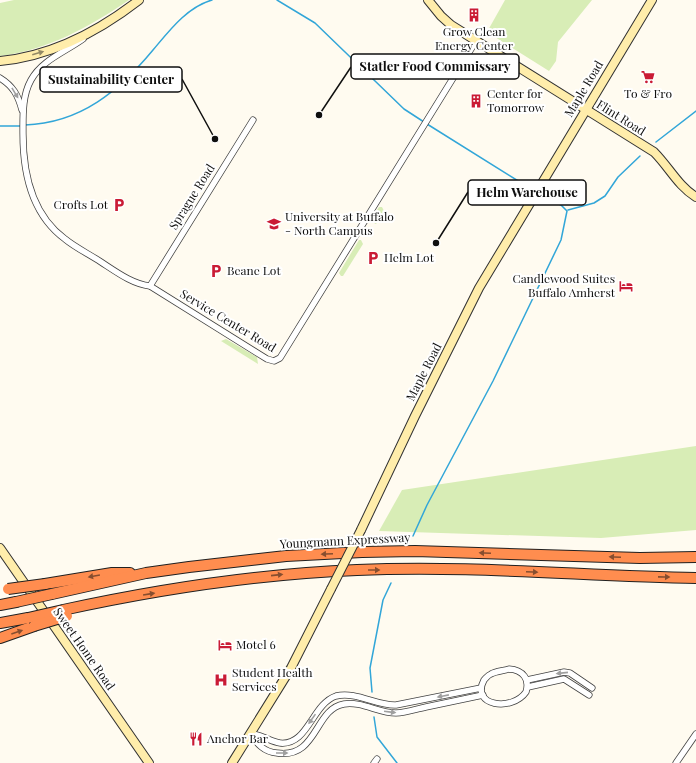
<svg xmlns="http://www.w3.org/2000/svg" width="696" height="763" font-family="'Playfair Display',serif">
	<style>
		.green { fill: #d8edb6 }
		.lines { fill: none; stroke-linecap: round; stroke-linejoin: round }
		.stream { stroke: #32a6d8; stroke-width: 1.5 }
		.street-casing { stroke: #424242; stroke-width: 7 }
		.secondary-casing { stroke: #313131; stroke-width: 10 }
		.highway-casing { stroke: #202020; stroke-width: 12 }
		.street { stroke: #fff; stroke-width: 5.5 }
		.secondary { stroke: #ffedab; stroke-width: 8 }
		.highway { stroke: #ff8d4f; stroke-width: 10 }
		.secondary-bridge-casing { stroke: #313131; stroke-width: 10; stroke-linecap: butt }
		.highway-bridge-casing { stroke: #202020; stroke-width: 12; stroke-linecap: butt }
		.secondary-bridge { stroke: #ffedab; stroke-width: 8 }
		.highway-bridge { stroke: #ff8d4f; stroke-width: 10 }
		.oneway { fill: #938965 }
		.oneway2 { fill: #9f9f9f }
		.oneway3 { fill: #874e2f }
		.labels { text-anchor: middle; stroke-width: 4; stroke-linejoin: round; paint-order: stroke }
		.poi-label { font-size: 12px; fill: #0f0f0f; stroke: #fff; text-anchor: start }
		.street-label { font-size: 12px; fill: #0f0f0f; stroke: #fff }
		.leader { fill: none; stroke: #0f0f0f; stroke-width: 1.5 }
		.callout-dot { fill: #0f0f0f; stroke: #fff; stroke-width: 1.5 }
		.callout { fill: #fff; stroke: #0f0f0f; stroke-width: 1.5 }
		.callout-label { font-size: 13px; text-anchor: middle; font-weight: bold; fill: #0f0f0f }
	</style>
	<rect width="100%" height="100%" fill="#fffbf0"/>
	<!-- green -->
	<g class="green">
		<path d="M14 0H129C89 27 48 50 0 56V3Z"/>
		<polygon points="505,0 592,0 558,42 556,61 549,71 487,32"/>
		<polygon points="379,207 382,207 384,211 376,224 370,221"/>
		<polygon points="359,240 361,240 363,244 343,276 341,276 339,273"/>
		<polygon points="226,339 257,357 258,364 221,341"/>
		<polygon points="696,446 696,530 601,538 379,531 402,490"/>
	</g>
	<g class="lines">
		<!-- stream -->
		<g class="stream">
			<polyline points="277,0 315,23 404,109 424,122"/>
			<polyline points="427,124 528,187"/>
			<path d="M25 125C81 123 119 91 153 50 169 31 187 7 212 0"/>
			<polyline points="0,126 22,126"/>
			<polyline points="656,142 696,111"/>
			<polyline points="568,210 594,203 605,196 618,177 640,156"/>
			<polyline points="413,536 427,505 493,381 561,240 567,211 561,205 547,199"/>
			<polyline points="372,692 370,668 383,600 391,583"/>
			<polyline points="374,717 377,737 397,763"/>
		</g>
		<!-- street casing -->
		<g class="street-casing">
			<g id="street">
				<path d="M83 39C65 52 42 60 31 80 22 96 23 116 23 134 23 173 31 214 65 239 76 248 89 254 101 262 115 271 132 284 150 286L267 359 274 361 280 358 476 41"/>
				<path d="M0 78C13 86 18 95 22 110"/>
				<polyline points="150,286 253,120"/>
				<path d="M509 669C523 670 530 679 526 692 512 712 470 706 484 680 486 678 488 675 491 674 496 671 503 671 509 669Z"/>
				<polyline points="527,680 564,672 570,673 592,688"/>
				<polyline points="528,687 564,679 589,695"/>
				<path d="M251 734C257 744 264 752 277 753 318 759 314 709 344 704 361 701 379 713 396 713 406 713 416 709 426 707 445 703 464 699 483 695"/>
				<path d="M251 734C263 735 271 742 280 743 308 746 312 704 336 696 356 691 377 706 396 705L481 688"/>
				<polyline points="374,763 377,759"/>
				<polyline points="676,763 696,734"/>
			</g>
		</g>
		<!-- secondary casing -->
		<g class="secondary-casing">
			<g id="secondary">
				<path d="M428 0 441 16 451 25 654 152C669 167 678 186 696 197"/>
				<path d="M0 61C52 56 99 31 139 0"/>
				<polyline points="361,530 415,416 479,288 652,0"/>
				<polyline points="0,548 149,763"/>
				<polyline points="232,763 291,668 331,589"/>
			</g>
		</g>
		<!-- highway casing -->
		<g class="highway-casing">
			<g id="highway">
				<polyline points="45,584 112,573 130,573"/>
				<polyline points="52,594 146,573 189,567 286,556 362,552 415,551 640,558 696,557"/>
				<polyline points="0,605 16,602"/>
				<path d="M63 610C159 589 259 574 357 570 470 565 583 576 696 578"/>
				<polyline points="0,623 28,618"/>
				<polyline points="0,638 34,626"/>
			</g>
		</g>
		<!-- street -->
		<use href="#street" class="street"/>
		<!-- secondary -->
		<use href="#secondary" class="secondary"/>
		<!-- highway -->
		<use href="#highway" class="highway"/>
		<!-- secondary-bridge casing -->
		<g class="secondary-bridge-casing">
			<polyline id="secondary-bridge" points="331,589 361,530"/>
		</g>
		<!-- highway-bridge casing -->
		<g class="highway-bridge-casing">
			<g id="highway-bridge">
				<polyline points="8,589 45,584"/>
				<polyline points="16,602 52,594"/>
				<polyline points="28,618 63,610"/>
				<polyline points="34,626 67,616"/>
			</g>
		</g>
		<!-- secondary-bridge -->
		<use href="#secondary-bridge" class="secondary-bridge"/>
		<!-- highway-bridge -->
		<use href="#highway-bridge" class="highway-bridge"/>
	</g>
	<!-- one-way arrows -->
	<defs><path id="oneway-solid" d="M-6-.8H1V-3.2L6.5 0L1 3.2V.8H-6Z"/></defs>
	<use class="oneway" href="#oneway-solid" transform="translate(38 53) rotate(-16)"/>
	<g class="oneway2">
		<use href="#oneway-solid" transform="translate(15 93) rotate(59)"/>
		<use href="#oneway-solid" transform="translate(562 673) rotate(174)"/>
		<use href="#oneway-solid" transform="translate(443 696) rotate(169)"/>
		<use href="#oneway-solid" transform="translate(390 712) rotate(7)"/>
		<use href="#oneway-solid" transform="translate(312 719) rotate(125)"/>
		<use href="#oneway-solid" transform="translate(282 753)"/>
	</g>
	<g class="oneway3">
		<use href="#oneway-solid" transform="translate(485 553) rotate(-178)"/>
		<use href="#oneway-solid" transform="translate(327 554) rotate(177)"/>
		<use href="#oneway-solid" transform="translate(615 557) rotate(-178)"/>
		<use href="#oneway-solid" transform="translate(374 570)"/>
		<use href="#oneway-solid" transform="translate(532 572) rotate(3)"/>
		<use href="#oneway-solid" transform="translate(277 575) rotate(-6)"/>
		<use href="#oneway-solid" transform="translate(94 576) rotate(170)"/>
		<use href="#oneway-solid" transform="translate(664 577) rotate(1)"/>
		<use href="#oneway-solid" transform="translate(149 594) rotate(-9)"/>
		<use href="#oneway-solid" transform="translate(17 632) rotate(-19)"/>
	</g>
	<!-- icons -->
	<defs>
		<g id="building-bare" transform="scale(1.08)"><path d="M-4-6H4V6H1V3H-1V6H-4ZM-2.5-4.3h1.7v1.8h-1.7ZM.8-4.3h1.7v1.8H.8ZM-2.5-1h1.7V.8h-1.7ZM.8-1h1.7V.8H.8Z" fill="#ca1b35" stroke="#fff" stroke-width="2.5" paint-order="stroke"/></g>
		<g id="supermarket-bare" transform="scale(1.08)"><path d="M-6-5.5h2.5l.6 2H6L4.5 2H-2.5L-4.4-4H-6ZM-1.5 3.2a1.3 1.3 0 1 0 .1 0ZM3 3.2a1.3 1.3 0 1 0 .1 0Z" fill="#ca1b35" stroke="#fff" stroke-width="2.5" paint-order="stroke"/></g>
		<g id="parking-bare" transform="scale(1.08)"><path d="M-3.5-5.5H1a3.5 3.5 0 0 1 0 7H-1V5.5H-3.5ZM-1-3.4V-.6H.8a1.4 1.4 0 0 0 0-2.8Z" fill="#ca1b35" stroke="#fff" stroke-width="2.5" paint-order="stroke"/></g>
		<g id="university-bare" transform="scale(1.08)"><path d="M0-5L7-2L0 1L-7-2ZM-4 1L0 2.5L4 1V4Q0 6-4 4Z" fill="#ca1b35" stroke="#fff" stroke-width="2.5" paint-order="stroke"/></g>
		<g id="hotel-bare" transform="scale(1.08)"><path d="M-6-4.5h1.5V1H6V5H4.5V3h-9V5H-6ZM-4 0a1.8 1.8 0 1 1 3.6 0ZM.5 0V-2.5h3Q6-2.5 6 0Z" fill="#ca1b35" stroke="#fff" stroke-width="2.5" paint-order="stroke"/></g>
		<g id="hospital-bare" transform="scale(1.08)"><path d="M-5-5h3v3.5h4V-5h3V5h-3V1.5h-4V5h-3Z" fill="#ca1b35" stroke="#fff" stroke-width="2.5" paint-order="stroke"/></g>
		<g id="restaurant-bare" transform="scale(1.08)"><path d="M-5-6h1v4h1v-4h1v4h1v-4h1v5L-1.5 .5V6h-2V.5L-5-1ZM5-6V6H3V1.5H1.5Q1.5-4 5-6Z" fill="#ca1b35" stroke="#fff" stroke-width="2.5" paint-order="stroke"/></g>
	</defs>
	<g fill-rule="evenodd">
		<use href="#building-bare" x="474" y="15"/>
		<use href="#supermarket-bare" x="648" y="77"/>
		<use href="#building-bare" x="476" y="101"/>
		<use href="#parking-bare" x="119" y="205"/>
		<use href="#university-bare" x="274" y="224"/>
		<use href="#parking-bare" x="373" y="258"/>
		<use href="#parking-bare" x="216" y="271"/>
		<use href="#hotel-bare" x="626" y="286"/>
		<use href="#hotel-bare" x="225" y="645"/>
		<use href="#hospital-bare" x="221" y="680"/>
		<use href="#restaurant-bare" x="196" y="739"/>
	</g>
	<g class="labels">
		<!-- poi labels -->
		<g class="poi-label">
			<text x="474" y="36" text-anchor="middle">Grow Clean<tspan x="474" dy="14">Energy Center</tspan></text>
			<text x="487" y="98">Center for<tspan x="487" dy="14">Tomorrow</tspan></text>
			<text x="648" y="98" text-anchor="middle">To &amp; Fro</text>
			<text x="108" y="209" text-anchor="end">Crofts Lot</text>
			<text x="285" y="221">University at Buffalo<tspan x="285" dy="14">- North Campus</tspan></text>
			<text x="384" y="262">Helm Lot</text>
			<text x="227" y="275">Beane Lot</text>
			<text x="615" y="283" text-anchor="end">Candlewood Suites<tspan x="615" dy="14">Buffalo Amherst</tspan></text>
			<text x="236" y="649">Motel 6</text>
			<text x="232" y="677">Student Health<tspan x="232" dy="14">Services</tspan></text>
			<text x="207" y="743">Anchor Bar</text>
		</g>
		<!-- street labels -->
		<g class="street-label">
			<text transform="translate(584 89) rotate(-59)" y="4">Maple Road</text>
			<text transform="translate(621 118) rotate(32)" y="4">Flint Road</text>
			<text transform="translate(192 197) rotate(-58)" y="4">Sprague Road</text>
			<text transform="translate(228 321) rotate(31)" y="4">Service Center Road</text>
			<text transform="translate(424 372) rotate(-63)" y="4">Maple Road</text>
			<text transform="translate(345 541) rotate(-3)" y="4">Youngmann Expressway</text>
			<text transform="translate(84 649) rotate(55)" y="4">Sweet Home Road</text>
		</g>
	</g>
	<!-- callouts -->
	<path class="leader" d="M319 115L351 67M215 139L182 79M436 243L468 192"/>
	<g class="callout-dot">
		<circle cx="319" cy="115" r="4"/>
		<circle cx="215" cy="139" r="4"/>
		<circle cx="436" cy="243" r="4"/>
	</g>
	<g class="callout">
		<rect x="351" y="54" width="168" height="25" rx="4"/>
		<rect x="40" y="67" width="142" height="25" rx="4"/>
		<rect x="468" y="180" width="118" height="25" rx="4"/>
	</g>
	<g class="callout-label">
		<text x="435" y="71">Statler Food Commissary</text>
		<text x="111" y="84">Sustainability Center</text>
		<text x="527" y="197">Helm Warehouse</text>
	</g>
</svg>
